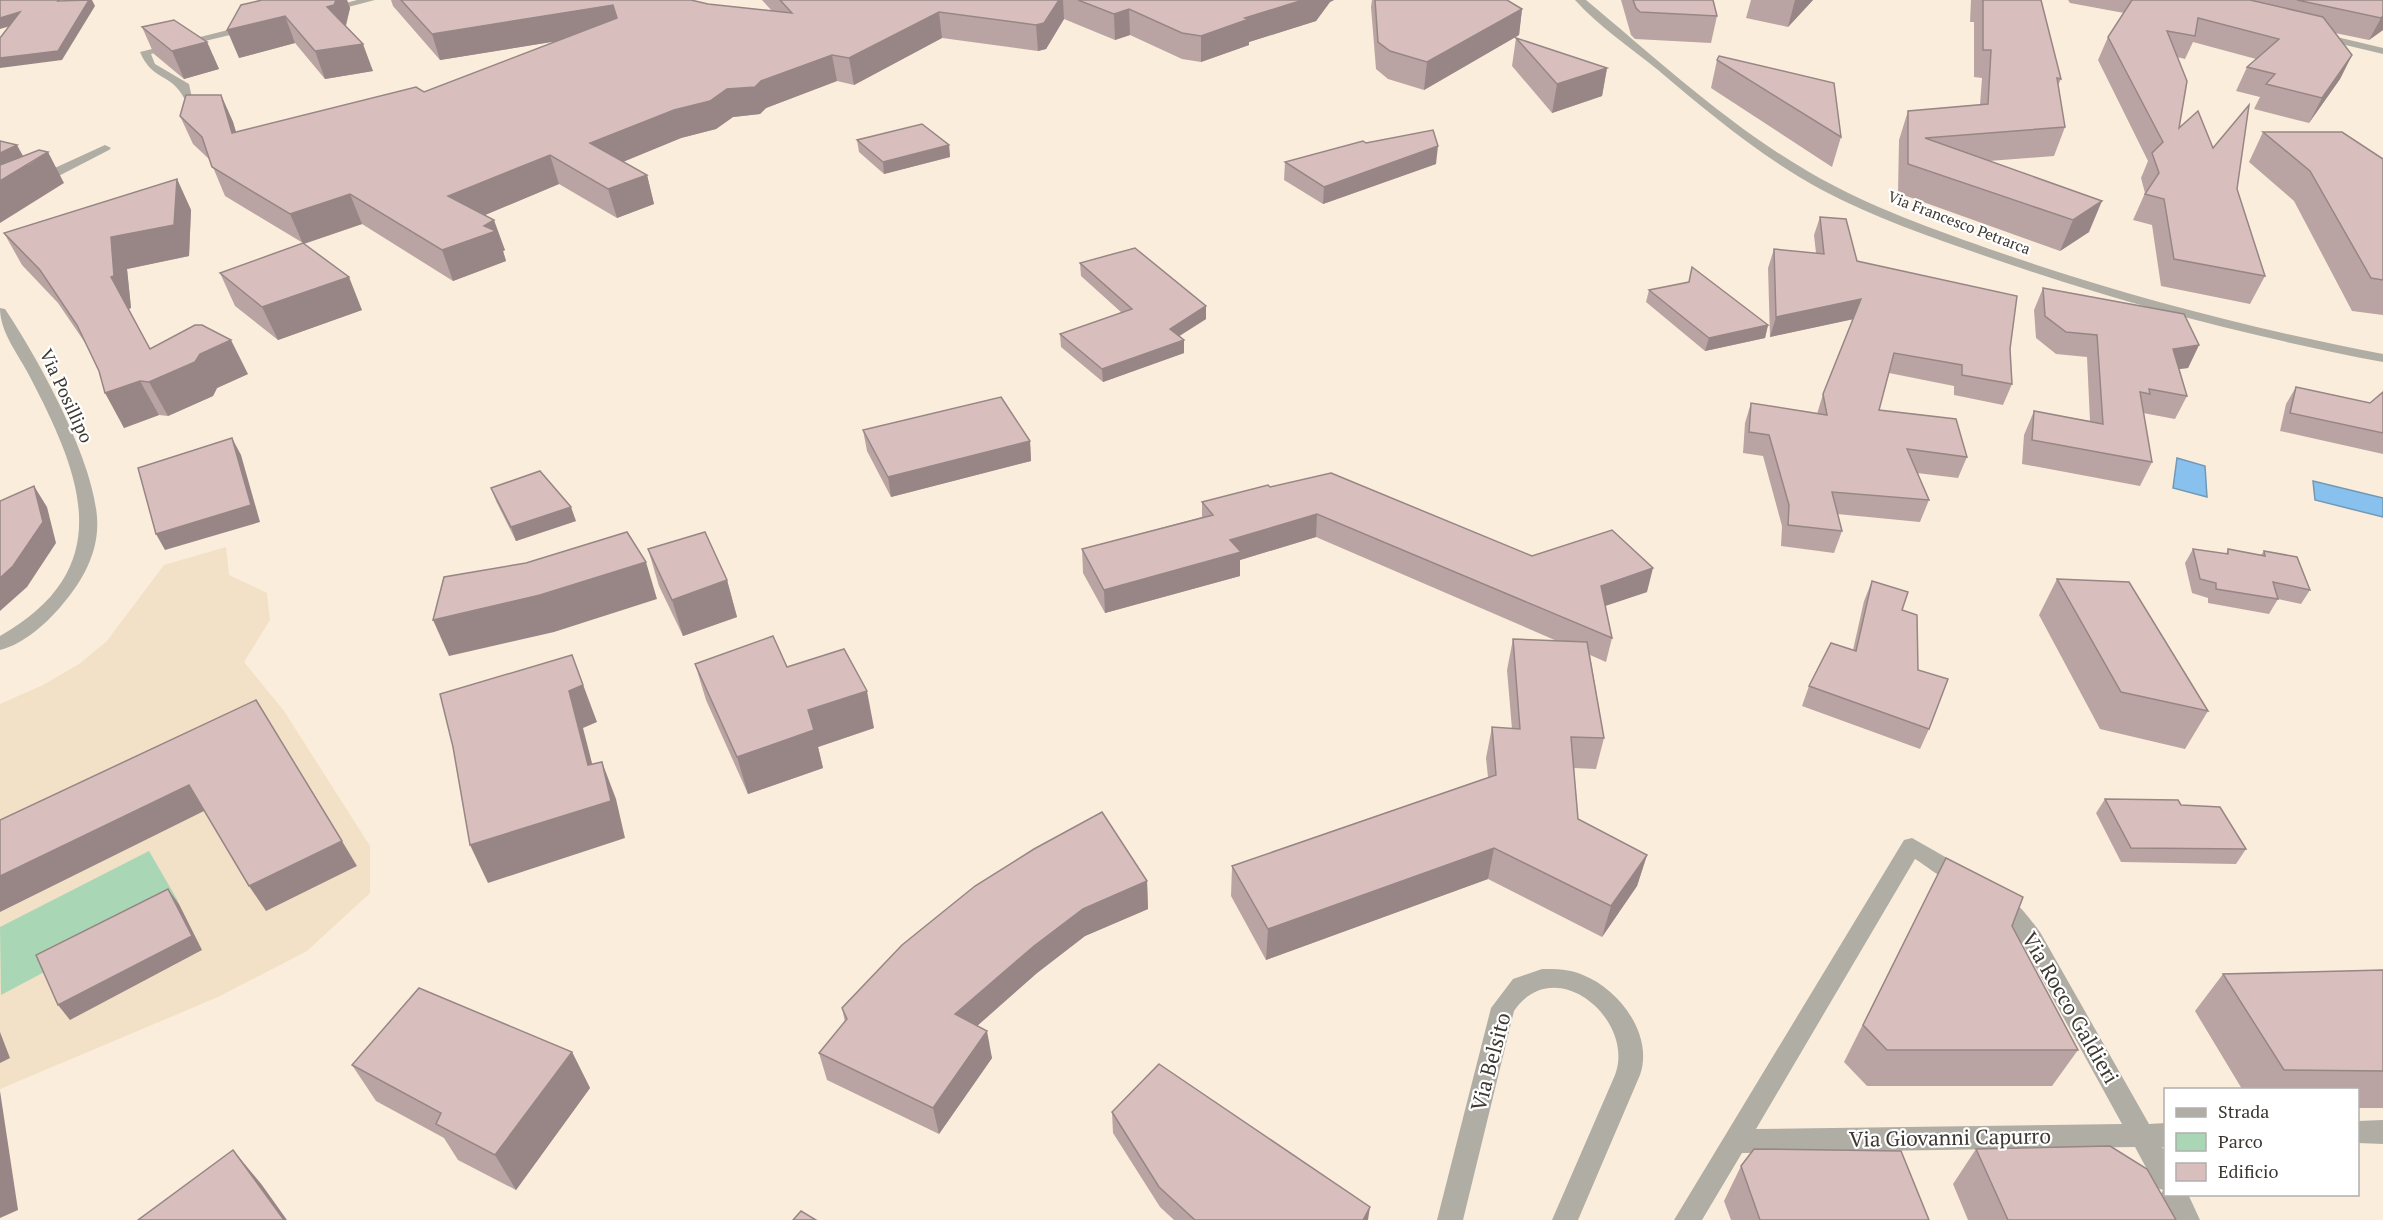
<svg xmlns="http://www.w3.org/2000/svg" width="2383" height="1220" font-family="'PT Serif',serif">
	<style>
		.built { fill: #f2e0c7 }
		.green { fill: #a9d7b6 }
		.water { fill: #88c1ed; stroke: #7298b5; stroke-width: 1.5 }
		.lines { fill: none; stroke-linecap: round; stroke-linejoin: round }
		.minor { fill: #b0ada5; fill-rule: evenodd }
		.wall { fill: #baa4a3 }
		.shaded-wall { fill: #978685 }
		.building { fill: #d8bfbe; stroke: #978685; stroke-width: 1.5 }
		.labels { text-anchor: middle; stroke-width: 4.5; stroke-linejoin: round; paint-order: stroke }
		.far-street-label { font-size: 15px; fill: #3d3831; stroke: #fff }
		.street-label { font-size: 18px; fill: #3d3831; stroke: #fff }
		.near-street-label { font-size: 21px; fill: #3d3831; stroke: #fff }
	</style>
	<rect width="100%" height="100%" fill="#fbeddb"/>
	<!-- built -->
	<polygon class="built" points="226,547 229,575 267,593 270,620 244,662 284,711 370,846 370,893 307,951 218,997 0,1089 0,704 43,685 79,664 106,642 164,565"/>
	<!-- green -->
	<polygon class="green" points="149,851 178,901 1,995 0,927"/>
	<!-- water -->
	<g class="water">
		<polygon points="2177,458 2205,466 2207,497 2173,488"/>
		<polygon points="2313,481 2383,498 2383,517 2315,500"/>
	</g>
	<g class="lines">
		<!-- minor -->
		<g class="minor">
			<polygon points="357,0 375,0 325,13 320,10"/>
			<path d="M1575 0H1586C1657 59 1728 125 1809 172 1869 207 1935 230 2001 253 2126 296 2253 329 2383 354V362C2251 337 2121 303 1994 259 1936 239 1877 219 1822 190 1763 158 1710 114 1658 70 1631 48 1598 26 1575 0Z"/>
			<path d="M252 24 257 27 255 29 151 54 155 64 189 84 192 98H184C171 73 152 81 140 52Z"/>
			<polygon points="2320,33 2383,48 2383,54 2316,38 2316,34"/>
			<polygon points="105,145 111,148 109,150 47,182 0,201 0,193"/>
			<path d="M0 308 5 309C38 358 102 473 97 531 95 559 80 584 62 605 47 623 24 644 0 650V636C119 568 82 477 30 377 19 355 0 333 0 308Z"/>
			<path d="M1912 838 1970 871 1973 877 1970 883C1952 889 1930 868 1915 859L1756 1129 2122 1124 2024 946 1986 901 1989 895C2010 888 2029 918 2040 932L2149 1124 2166 1123V1147H2162L2166 1153V1194H2188L2200 1220H2173L2161 1194 2163 1190 2157 1188 2135 1147 1742 1153 1702 1220H1674L1904 840Z"/>
			<path d="M1542 969C1556 969 1570 969 1583 975 1619 989 1654 1035 1640 1075L1578 1220H1552L1615 1075C1636 1020 1555 951 1514 1011L1463 1220H1437L1491 1008 1513 979Z"/>
			<polygon points="2383,1120 2383,1144 2358,1143 2358,1121"/>
		</g>
	</g>
	<!-- wall -->
	<g class="wall">
		<polygon points="258,0 347,0 350,8 346,26 373,71 325,79 295,43 239,58"/>
		<polygon points="391,0 691,0 708,4 772,11 762,0 1334,0 1330,2 1316,21 1249,42 1249,45 1201,62 1182,59 1130,35 1115,40 1064,19 1046,49 1038,51 942,38 854,85 837,81 766,108 760,114 733,117 716,129 681,138 623,162 647,175 654,204 617,218 559,184 485,215 505,250 503,251 506,261 453,281 362,224 304,244 362,310 278,340 235,306 220,273 303,243 225,196 210,160 193,144 180,116 221,95 233,122 236,132 424,92 557,41 440,60 393,6"/>
		<polygon points="1372,0 1507,0 1522,9 1519,35 1424,90 1388,79 1376,69 1371,7"/>
		<polygon points="1621,0 1713,0 1717,16 1711,43 1635,39 1631,35"/>
		<polygon points="1751,0 1813,0 1788,27 1746,18"/>
		<polygon points="1971,0 2041,0 2061,79 2058,85 2065,127 2054,156 1989,161 2089,232 2060,251 1898,193 1899,140 1908,111 1980,105 1982,78 1974,77 1974,22 1970,22"/>
		<polygon points="2068,0 2383,0 2383,30 2369,40 2335,33 2352,55 2340,79 2309,123 2254,109 2260,97 2236,91 2247,67 2256,59 2193,42 2185,59 2177,57 2179,128 2213,148 2237,189 2265,276 2250,304 2161,286 2152,225 2133,220 2145,193 2141,178 2148,161 2098,60 2108,37 2124,13 2070,3"/>
		<polygon points="142,27 207,42 219,69 184,79 154,54"/>
		<polygon points="1516,38 1607,68 1602,96 1552,113 1512,66"/>
		<polygon points="1717,60 1841,137 1832,167 1711,88"/>
		<polygon points="2263,132 2383,159 2383,315 2352,311 2294,201 2249,162"/>
		<polygon points="857,140 949,145 950,157 884,174 859,152"/>
		<polygon points="1366,143 1436,164 1323,204 1284,180 1285,162"/>
		<polygon points="177,179 191,210 189,256 127,269 131,308 129,309 150,349 248,374 217,388 213,396 168,416 159,415 124,428 99,371 88,347 58,303 22,265 4,233"/>
		<polygon points="1820,217 1857,261 2010,349 2012,384 2003,405 1954,395 1954,386 1889,373 1879,410 1967,457 1958,478 1917,473 1929,500 1920,522 1837,514 1842,531 1834,553 1781,546 1782,526 1763,456 1743,453 1745,423 1751,403 1817,414 1823,394 1853,319 1770,337 1768,268 1774,249 1816,253 1814,235"/>
		<polygon points="1080,263 1206,306 1206,319 1179,336 1184,340 1184,353 1103,382 1061,347 1060,334 1122,313 1081,276"/>
		<polygon points="2043,288 2199,345 2188,368 2179,369 2187,396 2175,419 2143,413 2152,462 2140,486 2022,464 2024,435 2034,411 2090,421 2087,357 2056,354 2036,338 2034,310"/>
		<polygon points="1649,290 1768,325 1765,338 1705,351 1646,302"/>
		<polygon points="2296,387 2370,403 2383,392 2383,454 2280,431 2286,404"/>
		<polygon points="863,430 1030,441 1031,461 891,497 867,451"/>
		<polygon points="1270,487 1532,556 1647,592 1605,606 1612,638 1606,662 1590,655 1604,738 1596,769 1574,768 1578,819 1647,855 1637,886 1602,937 1488,879 1266,960 1231,896 1232,866 1488,777 1486,758 1492,727 1512,729 1507,670 1513,639 1557,641 1316,537 1240,560 1240,576 1105,613 1083,573 1082,549 1202,517 1202,502"/>
		<polygon points="491,488 576,521 516,541 496,501"/>
		<polygon points="648,549 727,580 737,617 683,636 659,586"/>
		<polygon points="2193,549 2226,554 2228,549 2261,555 2264,551 2310,590 2301,604 2278,599 2269,614 2208,603 2208,598 2192,593 2185,563"/>
		<polygon points="2057,579 2208,711 2185,749 2100,729 2039,615"/>
		<polygon points="1872,581 1902,610 1918,670 1929,729 1920,749 1802,706 1809,686 1853,650 1864,601"/>
		<polygon points="695,664 787,667 874,728 818,747 823,768 748,794 706,700"/>
		<polygon points="2105,799 2181,805 2246,849 2236,864 2121,862 2096,813"/>
		<polygon points="1946,858 2012,926 2078,1050 2052,1086 1867,1086 1844,1062"/>
		<polygon points="1147,881 1148,909 1085,936 1037,973 977,1026 992,1058 939,1134 827,1080 819,1053 845,1022 842,1008"/>
		<polygon points="2383,970 2383,1108 2358,1108 2358,1089 2242,1089 2195,1011 2223,974"/>
		<polygon points="572,1052 590,1088 516,1190 458,1160 444,1138 376,1101 352,1065"/>
		<polygon points="1112,1112 1368,1220 1174,1220 1160,1207 1113,1133"/>
		<polygon points="1976,1149 2176,1220 1968,1220 1953,1184"/>
		<polygon points="1741,1166 1929,1220 1731,1220 1724,1201"/>
	</g>
	<!-- shaded-wall -->
	<g class="shaded-wall">
		<polygon points="89,0 92,0 95,6 62,60 0,68 0,58"/>
		<polygon points="299,0 347,0 350,8 344,32"/>
		<polygon points="1059,0 1063,0 1064,19 1046,49 1038,51 1036,25"/>
		<polygon points="1303,0 1334,0 1330,2 1316,21 1249,42 1249,45 1201,62 1201,36 1245,18"/>
		<polygon points="1795,0 1813,0 1788,27"/>
		<polygon points="613,5 620,31 440,60 432,34"/>
		<polygon points="1129,9 1130,35 1115,40 1114,14"/>
		<polygon points="1522,9 1519,35 1424,90 1427,62"/>
		<polygon points="20,12 24,22 0,29 0,18"/>
		<polygon points="939,12 942,38 854,85 849,58"/>
		<polygon points="285,16 295,43 239,58 227,30"/>
		<polygon points="2383,16 2383,30 2369,40 2381,18"/>
		<polygon points="207,42 219,69 184,79 172,51"/>
		<polygon points="363,44 373,71 325,79 315,51"/>
		<polygon points="832,55 837,81 766,108 760,114 733,117 716,129 681,138 598,172 590,143 727,89 761,81"/>
		<polygon points="2352,55 2340,79 2309,123 2322,98"/>
		<polygon points="1607,68 1602,96 1552,113 1557,84"/>
		<polygon points="221,95 233,122 245,162 232,133"/>
		<polygon points="17,145 28,165 48,152 64,183 0,223 0,153"/>
		<polygon points="949,145 950,157 884,174 883,162"/>
		<polygon points="1438,146 1436,164 1323,204 1324,187"/>
		<polygon points="550,155 559,184 459,226 448,196"/>
		<polygon points="647,175 654,204 617,218 608,189"/>
		<polygon points="177,179 191,210 189,256 127,269 131,308 128,309 111,277 111,237"/>
		<polygon points="350,194 362,224 303,244 290,214"/>
		<polygon points="2102,201 2089,232 2060,251 2073,220"/>
		<polygon points="494,220 505,250 503,251 506,261 453,281 442,250"/>
		<polygon points="349,277 362,310 278,340 262,307"/>
		<polygon points="1861,299 1854,319 1770,337 1776,317"/>
		<polygon points="1206,306 1206,319 1170,342 1170,329"/>
		<polygon points="1768,325 1765,338 1705,351 1709,338"/>
		<polygon points="231,340 248,374 217,388 213,396 168,416 149,382 200,354"/>
		<polygon points="1184,340 1184,353 1103,382 1102,369"/>
		<polygon points="2199,345 2188,368 2162,371 2173,349"/>
		<polygon points="140,381 159,415 124,428 105,393"/>
		<polygon points="232,438 241,455 260,522 165,550 156,534"/>
		<polygon points="1030,441 1031,461 891,497 888,477"/>
		<polygon points="34,486 47,507 56,543 27,587 0,611 0,578"/>
		<polygon points="571,507 576,521 516,541 511,527"/>
		<polygon points="1317,514 1316,537 1240,560 1240,576 1105,613 1104,590 1230,540"/>
		<polygon points="646,562 657,599 554,632 449,656 433,620"/>
		<polygon points="1653,568 1647,592 1596,609 1601,586"/>
		<polygon points="727,580 737,617 683,636 672,600"/>
		<polygon points="572,655 597,722 583,728 602,802 588,765 569,691"/>
		<polygon points="867,691 874,728 818,747 823,768 748,794 737,757 808,710"/>
		<polygon points="602,762 616,799 625,838 488,883 470,845"/>
		<polygon points="189,785 206,810 0,912 0,876"/>
		<polygon points="342,841 357,866 266,911 249,886"/>
		<polygon points="1494,848 1488,879 1266,960 1268,929"/>
		<polygon points="1647,855 1637,886 1602,937 1611,906"/>
		<polygon points="1147,881 1148,909 1085,936 1037,973 960,1041 955,1014 1034,946 1083,909"/>
		<polygon points="168,889 179,904 202,950 70,1020 58,1005"/>
		<polygon points="987,1031 992,1058 939,1134 933,1108"/>
		<polygon points="0,1032 10,1058 0,1063"/>
		<polygon points="572,1052 590,1088 516,1190 495,1155"/>
		<polygon points="0,1091 18,1210 0,1218"/>
		<polygon points="233,1150 262,1185 287,1220 284,1220"/>
		<polygon points="1370,1207 1368,1220 1363,1220"/>
	</g>
	<!-- building -->
	<g class="building">
		<polygon points="0,0 59,0 58,1 89,0 58,51 0,58 0,38 20,12 0,18"/>
		<polygon points="262,0 336,0 334,5 327,7 363,44 315,51 285,16 227,30 241,5"/>
		<polygon points="401,0 691,0 708,4 792,13 780,0 1059,0 1044,23 1036,25 939,12 849,58 832,55 761,81 755,87 727,89 710,101 674,110 590,143 647,175 608,189 550,155 448,196 494,220 484,226 496,231 442,250 350,194 290,214 212,167 202,137 180,116 186,95 221,95 232,133 416,87 424,92 617,18 613,5 432,34"/>
		<polygon points="1078,0 1303,0 1245,18 1249,19 1201,36 1182,33 1129,9 1114,14"/>
		<polygon points="1375,0 1507,0 1522,9 1427,62 1390,51 1378,42"/>
		<polygon points="1633,0 1713,0 1717,16 1640,12 1636,8"/>
		<polygon points="1983,0 2041,0 2061,79 2057,78 2065,127 1925,138 2102,201 2073,220 1908,164 1908,111 1988,104 1991,50 1983,50"/>
		<polygon points="2132,0 2250,0 2323,17 2352,55 2322,98 2266,84 2275,74 2247,67 2279,39 2198,18 2195,36 2167,31 2187,81 2179,128 2198,111 2213,148 2249,105 2237,189 2265,276 2174,259 2164,199 2145,194 2159,173 2152,153 2163,142 2108,37"/>
		<polygon points="2297,0 2383,0 2383,16 2381,18"/>
		<polygon points="174,20 207,42 172,51 142,27"/>
		<polygon points="1516,38 1607,68 1557,84"/>
		<polygon points="1719,56 1834,83 1841,137 1717,60"/>
		<polygon points="922,124 949,145 883,162 857,140"/>
		<polygon points="1433,130 1438,146 1324,187 1285,162 1363,141 1366,143"/>
		<polygon points="2263,132 2342,132 2383,159 2383,280 2371,278 2310,171"/>
		<polygon points="0,141 17,145 0,153"/>
		<polygon points="39,150 48,152 0,181 0,165"/>
		<polygon points="177,179 174,225 111,237 114,276 111,277 150,349 195,325 202,325 231,340 200,354 195,362 149,382 140,381 105,393 99,371 77,325 40,270 4,233"/>
		<polygon points="1820,217 1846,219 1857,261 2017,296 2010,349 2012,384 1962,375 1962,365 1894,353 1879,410 1956,419 1967,457 1907,449 1929,500 1832,492 1842,531 1788,525 1789,505 1769,435 1749,432 1751,403 1827,415 1823,394 1861,299 1776,317 1774,249 1824,254"/>
		<polygon points="303,243 349,277 262,307 220,273"/>
		<polygon points="1135,248 1206,306 1170,329 1184,340 1102,369 1060,334 1132,309 1080,263"/>
		<polygon points="1692,267 1768,325 1709,338 1649,290 1689,282"/>
		<polygon points="2043,288 2184,314 2199,345 2173,349 2187,396 2149,389 2150,394 2140,392 2152,462 2032,440 2034,411 2103,424 2097,335 2066,332 2045,316"/>
		<polygon points="2296,387 2370,403 2383,392 2383,433 2290,413"/>
		<polygon points="1001,397 1030,441 888,477 863,430"/>
		<polygon points="232,438 251,505 156,534 138,468"/>
		<polygon points="540,471 571,507 511,527 491,488"/>
		<polygon points="1331,473 1532,556 1612,530 1653,568 1601,586 1612,638 1317,514 1230,540 1241,552 1104,590 1082,549 1213,515 1202,502 1268,485 1270,487"/>
		<polygon points="34,486 43,522 13,566 0,578 0,501"/>
		<polygon points="627,532 646,562 540,595 433,620 444,577 526,563"/>
		<polygon points="705,532 727,580 672,600 648,549"/>
		<polygon points="2193,549 2228,554 2228,549 2265,556 2264,551 2297,557 2310,590 2273,582 2278,599 2216,589 2216,583 2200,579"/>
		<polygon points="2057,579 2129,582 2208,711 2121,692"/>
		<polygon points="1872,581 1908,592 1902,610 1917,615 1918,670 1948,679 1929,729 1809,686 1831,643 1856,651"/>
		<polygon points="773,636 787,667 844,649 867,691 808,710 814,730 737,757 695,664"/>
		<polygon points="1513,639 1587,642 1604,738 1571,737 1578,819 1647,855 1611,906 1494,848 1268,929 1232,866 1496,775 1492,727 1520,729"/>
		<polygon points="572,655 583,685 569,691 588,765 602,762 611,801 470,845 453,747 440,694"/>
		<polygon points="256,700 342,841 249,886 189,785 0,876 0,820"/>
		<polygon points="2105,799 2178,800 2181,805 2220,807 2246,849 2131,848"/>
		<polygon points="1102,812 1147,881 1083,909 1034,946 955,1014 987,1031 933,1108 819,1053 847,1019 842,1008 902,945 975,886 1034,849"/>
		<polygon points="1946,858 2023,897 2012,926 2078,1050 1887,1050 1863,1025"/>
		<polygon points="168,889 192,936 58,1005 36,955"/>
		<polygon points="2383,970 2383,1071 2284,1070 2223,974"/>
		<polygon points="419,988 572,1052 495,1155 436,1124 441,1113 352,1065"/>
		<polygon points="1159,1064 1370,1207 1363,1220 1195,1220 1159,1187 1112,1112"/>
		<polygon points="2110,1146 2147,1169 2176,1220 2008,1220 1976,1149"/>
		<polygon points="1754,1149 1901,1151 1929,1220 1760,1220 1741,1166"/>
		<polygon points="233,1150 284,1220 138,1220"/>
		<polygon points="801,1211 816,1220 793,1220"/>
	</g>
	<g class="labels">
		<!-- far-street labels -->
		<g class="far-street-label">
			<text transform="translate(1959 223) rotate(21)" y="5">Via Francesco Petrarca</text>
		</g>
		<!-- street labels -->
		<g class="street-label">
			<text transform="translate(66 396) rotate(65)" y="6">Via Posillipo</text>
		</g>
		<!-- near-street labels -->
		<g class="near-street-label">
			<text transform="translate(2070 1008) rotate(60)" y="7">Via Rocco Galdieri</text>
			<text transform="translate(1491 1062) rotate(-75)" y="7">Via Belsito</text>
			<text transform="translate(1950 1138) rotate(-1)" y="7">Via Giovanni Capurro</text>
		</g>
	</g>
	<!-- legend -->
	<rect x="2164" y="1088" width="195" height="108" fill="#ffffff" stroke="#b1afad" stroke-width="1.5"/>
	<rect x="2176" y="1108" width="30" height="9" fill="#b0ada5" stroke="#b1afad" stroke-width="1.5"/>
	<text x="2218" y="1118" font-size="18" fill="#3d3831">Strada</text>
	<rect x="2176" y="1133" width="30" height="18" fill="#a9d7b6" stroke="#b1afad" stroke-width="1.5"/>
	<text x="2218" y="1148" font-size="18" fill="#3d3831">Parco</text>
	<rect x="2176" y="1163" width="30" height="18" fill="#d8bfbe" stroke="#b1afad" stroke-width="1.5"/>
	<text x="2218" y="1178" font-size="18" fill="#3d3831">Edificio</text>
</svg>
